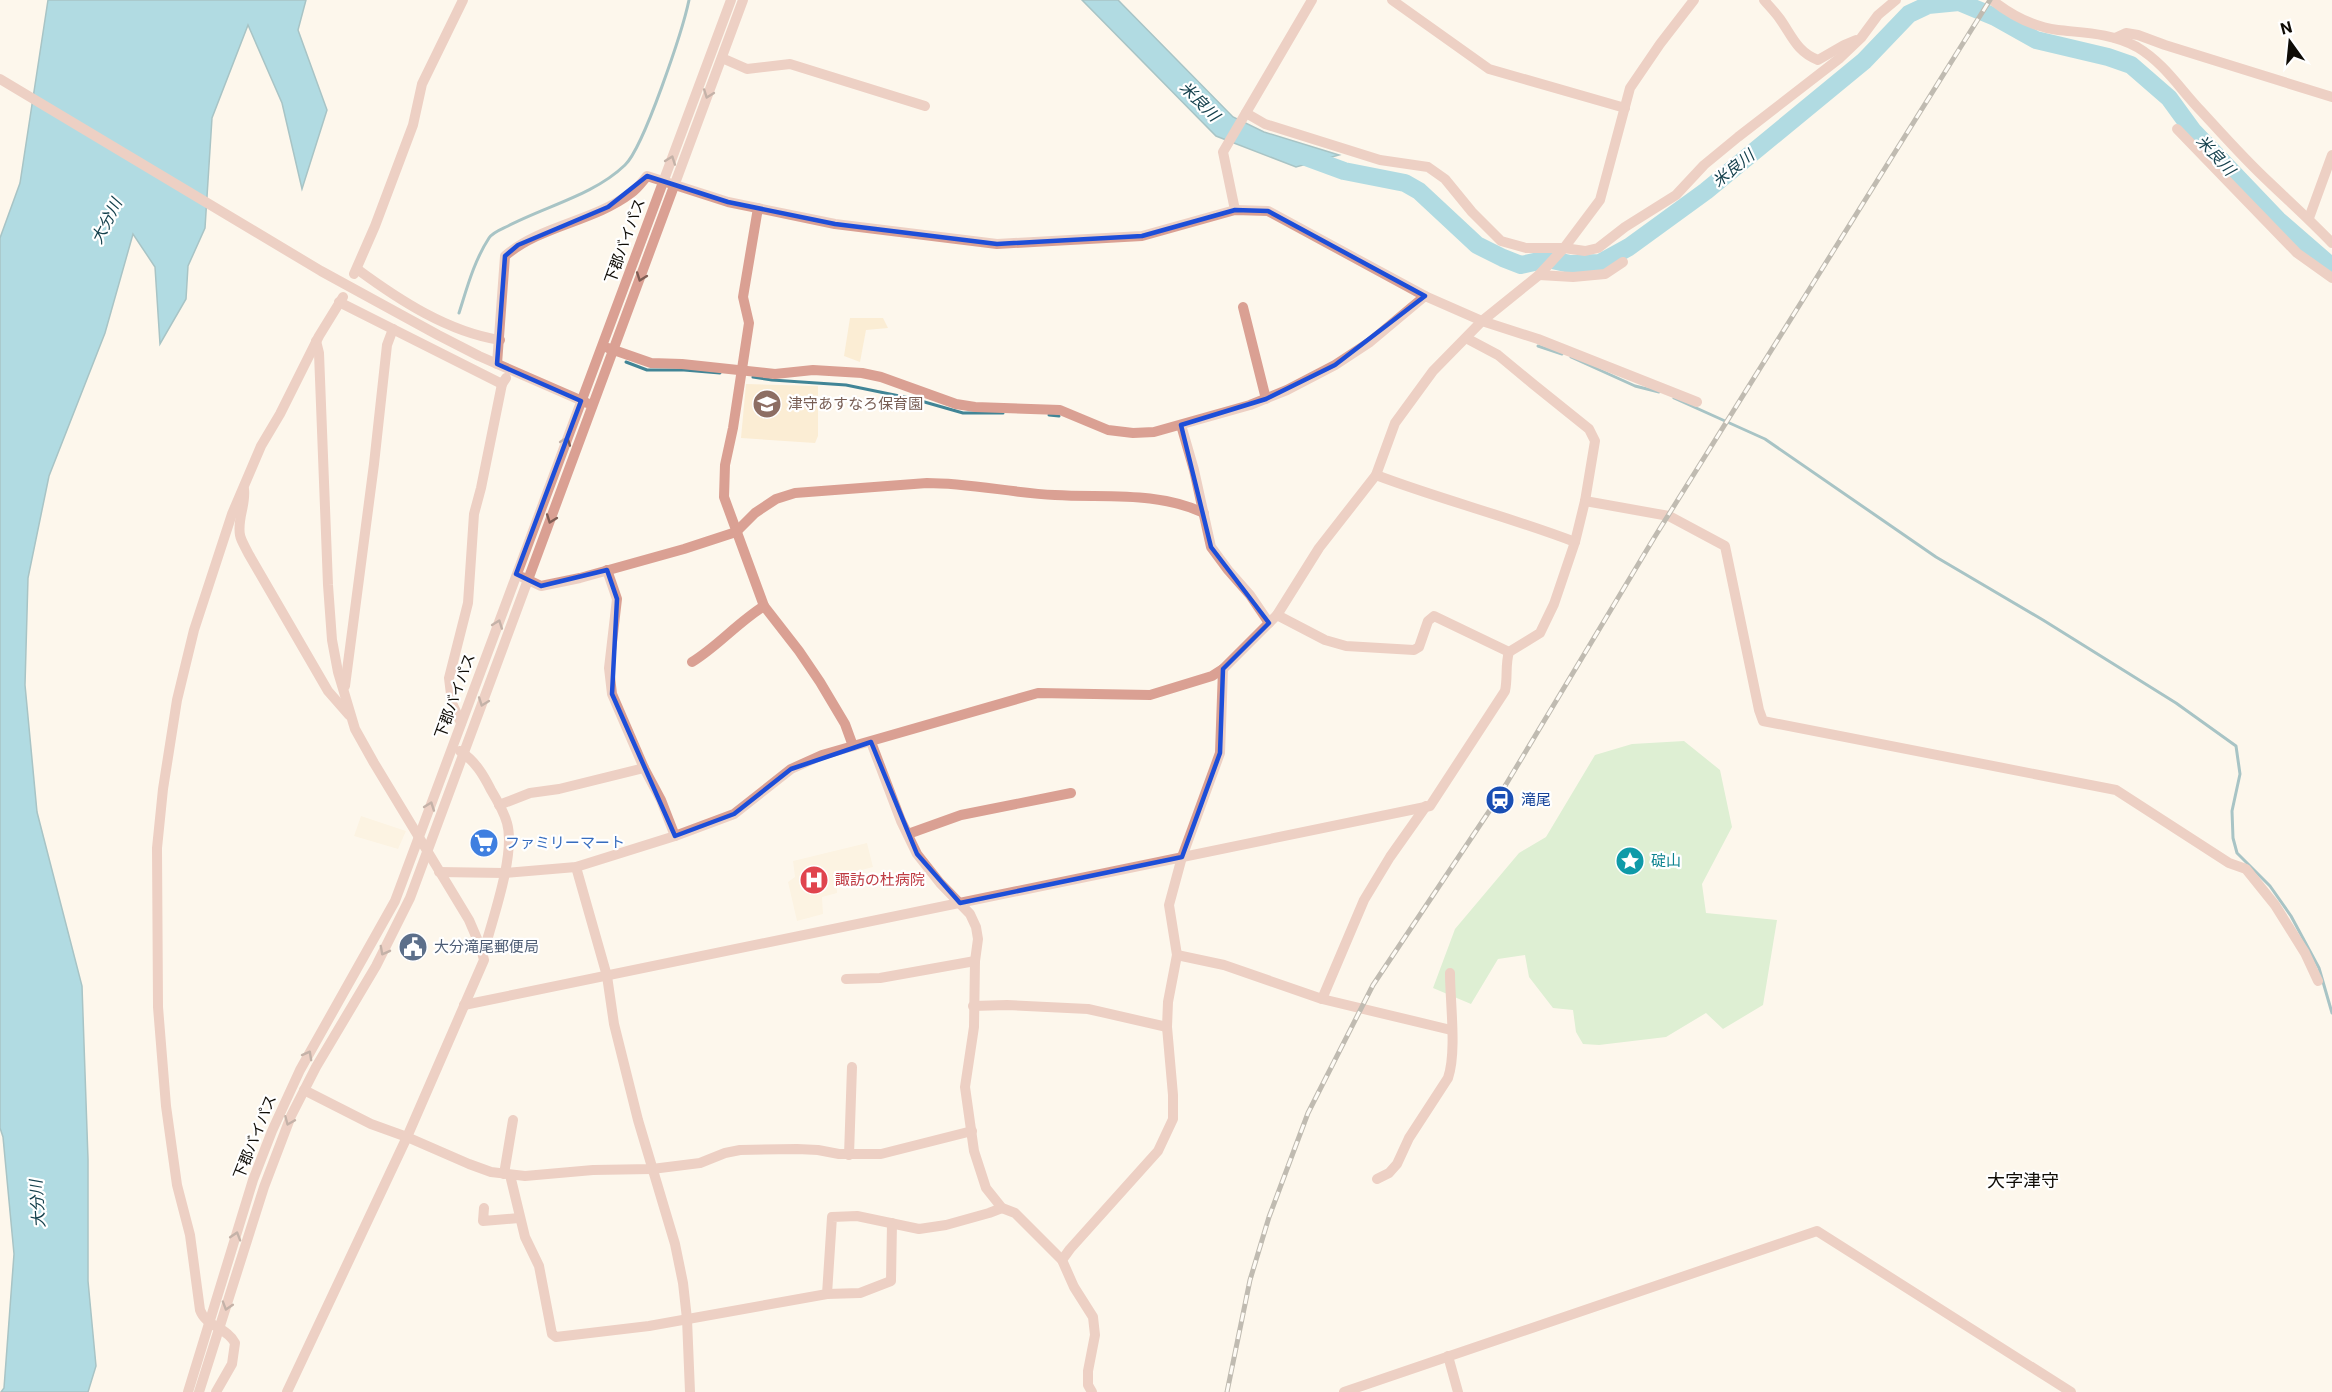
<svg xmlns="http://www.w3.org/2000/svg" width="2332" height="1392" font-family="Roboto,'Noto Sans JP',sans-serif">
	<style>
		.built { fill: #fbedd4 }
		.green { fill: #b8e4b4 }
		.water { fill: #56b9d4; stroke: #418596; stroke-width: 1.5 }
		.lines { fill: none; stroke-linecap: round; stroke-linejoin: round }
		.stream { stroke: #418596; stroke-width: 3 }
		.river { stroke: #56b9d4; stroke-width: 18 }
		.minor { stroke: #daa093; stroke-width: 10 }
		.rail-casing { stroke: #757168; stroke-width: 5 }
		.rail { stroke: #fff; stroke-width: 3; stroke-dasharray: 9; stroke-linecap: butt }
		.oneway { stroke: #7f5d54 }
		.marked { fill: none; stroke: #1d4ed8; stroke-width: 4.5; stroke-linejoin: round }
		.labels { text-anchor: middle; stroke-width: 4.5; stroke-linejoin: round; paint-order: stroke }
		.street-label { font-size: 15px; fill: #0f0c06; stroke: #fff }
		.education-label { font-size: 15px; fill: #785e54; stroke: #fff; text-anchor: start }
		.transit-label { font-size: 15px; fill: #164399; stroke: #fff; text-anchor: start }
		.shop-label { font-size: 15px; fill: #366cbe; stroke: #fff; text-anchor: start }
		.culture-label { font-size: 15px; fill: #0d838f; stroke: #fff; text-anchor: start }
		.health-label { font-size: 15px; fill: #be3a42; stroke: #fff; text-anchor: start }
		.service-label { font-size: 15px; fill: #4e5e75; stroke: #fff; text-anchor: start }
		.water-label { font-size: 16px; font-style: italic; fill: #15414d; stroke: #fff }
		.quarter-label { font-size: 18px; fill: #0f0c06; stroke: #fff }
	</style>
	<rect width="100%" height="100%" fill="#fdf7ec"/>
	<!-- built -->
	<g class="built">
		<polygon points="850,318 883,318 888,328 866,330 860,362 844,356"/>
		<polygon points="746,384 818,386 818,436 815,443 741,438"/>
		<polygon points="361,816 406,831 398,849 354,836"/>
		<polygon points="867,843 873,867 836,877 837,893 822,897 823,914 797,921 788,882 795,877 793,861"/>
	</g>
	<!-- green -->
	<polygon class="green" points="1684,741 1720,770 1732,827 1702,884 1706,913 1777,920 1763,1005 1723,1029 1706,1013 1666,1037 1599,1045 1583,1044 1576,1032 1573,1010 1553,1008 1529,977 1525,955 1498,959 1471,1004 1433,988 1455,929 1519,853 1546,837 1595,755 1632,744"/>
	<!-- water -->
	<g class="water">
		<polygon points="48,0 306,0 298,30 327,110 302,189 282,103 248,25 212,118 205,228 188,266 186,299 160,344 155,267 133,234 105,333 49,476 28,578 25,685 37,812 82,986 88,1159 88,1281 96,1366 88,1392 1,1392 4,1388 14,1254 3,1137 0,1128 0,238 20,183"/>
		<polygon points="1082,0 1118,0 1233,117 1264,132 1339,155 1296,167 1216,136"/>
	</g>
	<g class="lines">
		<!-- stream -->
		<g class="stream">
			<path d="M459 313C467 288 474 261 489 238 493 232 502 229 508 226 546 206 594 195 625 165 644 147 683 29 689 0"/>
			<polyline points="1538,346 1562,354"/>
			<polyline points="1571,357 1635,386 1659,392"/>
			<polyline points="626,362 647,370 684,370 720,373"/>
			<polyline points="753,377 772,380 846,385 914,399 963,413 1003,413"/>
			<polyline points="1674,398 1765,439 1936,557 2043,620 2176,703 2236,746 2240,774 2232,811 2233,838 2237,853 2270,886 2291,916 2319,968 2332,1013"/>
			<polyline points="1049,415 1059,416"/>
		</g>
		<!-- river -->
		<polyline class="river" points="1295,153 1344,171 1405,183 1419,191 1477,245 1503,258 1521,265 1548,259 1570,264 1600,263 1629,247 1706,191 1864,61 1909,14 1928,5 1959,2 1995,17 2036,40 2108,57 2131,65 2169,98 2193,131 2278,220 2332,267"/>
		<!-- minor -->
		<g class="minor">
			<polyline points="1392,0 1489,69 1625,108"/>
			<path d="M1764 0C1769 6 1775 12 1780 19 1792 36 1797 52 1818 60L1844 45 1856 40"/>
			<path d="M1992 0C2011 15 2033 27 2058 30 2085 33 2111 33 2137 47 2164 63 2180 89 2201 111 2223 135 2246 161 2270 183 2291 203 2312 222 2332 243"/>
			<polyline points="2115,38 2126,33 2138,35 2165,45 2332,97"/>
			<polyline points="722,58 747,69 790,64 925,106"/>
			<polyline points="0,79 321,271 438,335 479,356 587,403"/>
			<polyline points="1246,113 1265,124 1380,160 1428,167 1445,179 1472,212 1501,241 1526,248 1564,248 1585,251 1598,248 1625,227 1676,195 1704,165 1738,137 1840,58 1861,38 1878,15 1896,0"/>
			<polyline points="2177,129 2297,253 2332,278"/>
			<polyline points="758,208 743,297 749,323 733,428 725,465 724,497 764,606 799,651 820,682 845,724 853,746"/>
			<polyline points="1235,210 1223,152 1312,0"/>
			<polyline points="2309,218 2332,155"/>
			<path d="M357 269C399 300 448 332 500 340"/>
			<polyline points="354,274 375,226 413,125 422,84 463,0"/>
			<polyline points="1539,275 1573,277 1605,274 1623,262"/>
			<polyline points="339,302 502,384 506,378"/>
			<polyline points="1243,307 1266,399"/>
			<polyline points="608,348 651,363 682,364 775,374 813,370 862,373 881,377 956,404 975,407 1060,410 1108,430 1133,433 1154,432 1250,405 1287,390 1335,365 1370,342 1425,296"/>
			<path d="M497 364 505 256C541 225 593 222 631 193 637 189 642 182 647 176L728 202 835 224 997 244 1142 236 1235 210 1268 211 1425 296 1482 321 1538 339 1697 402"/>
			<polyline points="1181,425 1194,470 1211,547 1228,570 1250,595 1269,623"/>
			<path d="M1376 475C1442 500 1510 517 1575 542"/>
			<path d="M244 489C246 505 237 519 240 535 241 541 246 548 248 553L328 691 349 715"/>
			<polyline points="1585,501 1669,516 1725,546 1759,710 1763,721 2116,790 2229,863 2246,869 2275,905 2305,953 2318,981"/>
			<polyline points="607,570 617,599 609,668 612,694 644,768 661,800 675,836"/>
			<path d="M522 577 541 586 580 578 684 549 736 532 755 513 776 499 795 493 927 483C970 483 1012 493 1055 495 1105 498 1157 491 1204 513"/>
			<polyline points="1277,615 1325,640 1346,646 1414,650 1419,647 1428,621 1434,616 1509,652"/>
			<path d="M692 662C718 646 737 623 764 606"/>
			<polyline points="345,686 374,464 387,345 393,329"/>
			<polyline points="461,723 452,703 449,678 468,603 474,514 481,488 502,384"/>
			<polyline points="871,742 901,821 917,854 940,883 970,914 976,927 978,939 975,961 974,1027 965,1087 974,1151 986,1188 1002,1208 1015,1213 1062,1260 1074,1287 1093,1317 1095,1335 1088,1371 1088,1385 1092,1392"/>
			<path d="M460 751C475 761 483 774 491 790 497 800 504 812 507 823 516 854 492 921 483 954"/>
			<polyline points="499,805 530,793 559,789 644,768"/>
			<polyline points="908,834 961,815 1071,793"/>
			<polyline points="576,867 607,976 614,1024 638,1120 675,1244 683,1283 687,1319 690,1392"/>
			<polyline points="439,872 504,873 576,867 675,836 734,814 791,769 822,755 1038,693 1150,695 1212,676 1223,669 1277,615 1319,548 1376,475 1395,423 1433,371 1482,321 1539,275 1564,248 1600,200 1630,88 1660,44 1694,0"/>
			<polyline points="1177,955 1224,965 1322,999 1451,1030"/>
			<polyline points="846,979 880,978 975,961"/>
			<polyline points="1322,999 1364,900 1390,857 1426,806"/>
			<path d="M464 1005 1430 806 1505 691C1508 677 1505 665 1509 652L1540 633 1554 604 1575 542 1585 501 1595 441 1589 429 1533 384 1498 355 1466 338"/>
			<polyline points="973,1006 1007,1005 1088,1009 1167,1027"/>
			<polyline points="304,1090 371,1124 407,1137 469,1164 491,1172 525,1176 593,1170 652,1169 700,1163 725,1153 740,1150 797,1149 818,1150 839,1154 881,1154 972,1131"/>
			<polyline points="849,1155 852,1067"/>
			<polyline points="504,1174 513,1120"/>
			<polyline points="510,1175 525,1237 539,1266 552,1334 556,1337 649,1326 827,1294 832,1217 857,1216 919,1229 946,1225 989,1213 1002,1208"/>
			<path d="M1377 1179 1389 1173 1397 1164 1409 1138 1448 1078C1457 1052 1450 1002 1450 973"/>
			<polyline points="484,1208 483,1221 519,1218"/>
			<polyline points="1062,1260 1070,1249 1158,1151 1173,1119 1173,1095 1167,1027 1168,1002 1177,955 1169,905 1182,857 1220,753 1223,669"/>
			<polyline points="827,1294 860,1293 891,1281 892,1223"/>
			<polyline points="1448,1356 1458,1392"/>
			<polyline points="188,1392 253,1180 272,1131 300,1070 395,901 731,0"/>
			<polyline points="199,1392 264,1187 291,1116 316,1067 376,966 410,898 743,0"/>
			<path d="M216 1392 232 1364 235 1343C227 1327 206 1327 200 1310L190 1235 177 1185 166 1106 158 1007 157 848 163 789 177 700 194 630 232 514 261 446 280 414 319 336 343 297"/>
			<polyline points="287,1392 407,1137 484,960 481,948 469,920 374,763 355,729 338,672 332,640 328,585 319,353 316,341"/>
			<polyline points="1344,1392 1817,1231 2071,1392"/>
		</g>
		<!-- rail casing -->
		<g class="rail-casing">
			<polyline id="rail" points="1227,1392 1250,1280 1269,1217 1308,1113 1373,985 1496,801 1654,538 1990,0"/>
		</g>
		<!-- rail -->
		<use href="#rail" class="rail"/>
	</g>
	<!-- one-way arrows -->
	<defs><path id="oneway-chevron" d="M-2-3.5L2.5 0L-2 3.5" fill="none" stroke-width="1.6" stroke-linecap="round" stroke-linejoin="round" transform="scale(1.5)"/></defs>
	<g class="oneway">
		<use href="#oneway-chevron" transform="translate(708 94) rotate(110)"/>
		<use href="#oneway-chevron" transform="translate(671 160) rotate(-70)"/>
		<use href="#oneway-chevron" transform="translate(641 277) rotate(110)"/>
		<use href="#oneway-chevron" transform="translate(566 441) rotate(-70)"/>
		<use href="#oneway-chevron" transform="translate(551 519) rotate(110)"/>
		<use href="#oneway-chevron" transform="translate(498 624) rotate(-70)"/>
		<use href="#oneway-chevron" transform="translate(483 702) rotate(110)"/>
		<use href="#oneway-chevron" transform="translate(430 806) rotate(-70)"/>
		<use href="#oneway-chevron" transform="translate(384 951) rotate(118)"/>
		<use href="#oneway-chevron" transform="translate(308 1055) rotate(-61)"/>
		<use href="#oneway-chevron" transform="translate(289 1121) rotate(113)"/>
		<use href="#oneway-chevron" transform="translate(236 1236) rotate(-73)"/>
		<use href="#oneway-chevron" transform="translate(227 1306) rotate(107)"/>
	</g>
	<!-- marked area -->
	<path d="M0 0H2332V1392H0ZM647 176 728 202 835 224 997 244 1142 236 1235 210 1268 211 1425 296 1335 365 1266 399 1181 425 1211 547 1269 623 1223 669 1220 753 1182 857 960 903 917 854 871 742 791 769 734 814 675 836 612 694 617 599 607 570 541 586 516 574 581 401 497 364 505 256 518 245 608 207Z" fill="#fdf7ec" fill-opacity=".55" fill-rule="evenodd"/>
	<path class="marked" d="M647 176 728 202 835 224 997 244 1142 236 1235 210 1268 211 1425 296 1335 365 1266 399 1181 425 1211 547 1269 623 1223 669 1220 753 1182 857 960 903 917 854 871 742 791 769 734 814 675 836 612 694 617 599 607 570 541 586 516 574 581 401 497 364 505 256 518 245 608 207Z"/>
	<!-- icons -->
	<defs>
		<g id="school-disc" transform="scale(1.5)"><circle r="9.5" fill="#8d6e63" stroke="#fff"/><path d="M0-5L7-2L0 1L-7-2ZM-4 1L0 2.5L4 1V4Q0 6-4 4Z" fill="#fff"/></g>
		<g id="station-disc" transform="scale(1.5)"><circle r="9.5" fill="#1a4fb4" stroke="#fff"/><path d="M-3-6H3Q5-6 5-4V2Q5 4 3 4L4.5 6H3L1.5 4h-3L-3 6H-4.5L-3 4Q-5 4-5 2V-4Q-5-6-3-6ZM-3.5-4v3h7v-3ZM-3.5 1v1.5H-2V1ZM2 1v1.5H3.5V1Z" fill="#fff"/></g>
		<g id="supermarket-disc" transform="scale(1.5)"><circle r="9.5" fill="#3f7fe0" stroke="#fff"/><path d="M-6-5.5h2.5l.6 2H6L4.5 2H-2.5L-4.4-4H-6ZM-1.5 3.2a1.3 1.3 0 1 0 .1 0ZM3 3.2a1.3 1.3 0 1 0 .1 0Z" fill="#fff"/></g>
		<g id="sight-disc" transform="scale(1.5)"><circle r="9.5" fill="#0f9aa8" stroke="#fff"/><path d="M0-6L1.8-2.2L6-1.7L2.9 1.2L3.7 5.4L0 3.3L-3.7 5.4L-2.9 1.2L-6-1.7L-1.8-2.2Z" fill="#fff"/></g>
		<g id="hospital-disc" transform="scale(1.5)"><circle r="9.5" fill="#e0444e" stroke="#fff"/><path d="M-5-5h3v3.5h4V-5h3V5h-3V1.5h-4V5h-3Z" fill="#fff"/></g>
		<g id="civic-disc" transform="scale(1.5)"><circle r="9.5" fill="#5c6f8a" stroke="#fff"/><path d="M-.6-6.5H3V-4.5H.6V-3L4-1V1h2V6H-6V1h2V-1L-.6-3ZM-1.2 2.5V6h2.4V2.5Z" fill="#fff"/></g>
	</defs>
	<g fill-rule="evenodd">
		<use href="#school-disc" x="767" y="404"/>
		<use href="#station-disc" x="1500" y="800"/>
		<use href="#supermarket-disc" x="484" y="843"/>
		<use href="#sight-disc" x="1630" y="861"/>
		<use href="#hospital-disc" x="814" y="880"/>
		<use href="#civic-disc" x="413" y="947"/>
	</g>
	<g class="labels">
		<!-- street labels -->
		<g class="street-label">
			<text transform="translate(625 241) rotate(-70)" y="5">下郡バイパス</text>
			<text transform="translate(455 696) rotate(-70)" y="5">下郡バイパス</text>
			<text transform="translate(255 1137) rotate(-68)" y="5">下郡バイパス</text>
		</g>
		<!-- education labels -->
		<g class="education-label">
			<text x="788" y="409">津守あすなろ保育園</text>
		</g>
		<!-- transit labels -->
		<g class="transit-label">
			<text x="1521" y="805">滝尾</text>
		</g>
		<!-- shop labels -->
		<g class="shop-label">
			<text x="505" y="848">ファミリーマート</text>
		</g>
		<!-- culture labels -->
		<g class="culture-label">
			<text x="1651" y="866">碇山</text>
		</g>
		<!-- health labels -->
		<g class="health-label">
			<text x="835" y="885">諏訪の杜病院</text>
		</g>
		<!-- service labels -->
		<g class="service-label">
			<text x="434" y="952">大分滝尾郵便局</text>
		</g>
		<!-- water labels -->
		<g class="water-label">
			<text transform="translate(1200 101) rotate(45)" y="6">米良川</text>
			<text transform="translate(2216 155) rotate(47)" y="6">米良川</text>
			<text transform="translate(1733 168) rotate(-39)" y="6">米良川</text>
			<text transform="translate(106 221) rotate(-63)" y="6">大分川</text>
			<text transform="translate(37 1204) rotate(-94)" y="6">大分川</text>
		</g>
		<!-- quarter labels -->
		<g class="quarter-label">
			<text x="2023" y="1187">大字津守</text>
		</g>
	</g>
	<!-- north arrow -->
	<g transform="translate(2290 42) rotate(345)" stroke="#ffffff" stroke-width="4.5" paint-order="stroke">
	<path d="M0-4.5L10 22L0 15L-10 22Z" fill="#0f0c06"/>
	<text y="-9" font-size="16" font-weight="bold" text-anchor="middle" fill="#0f0c06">N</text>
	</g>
</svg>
